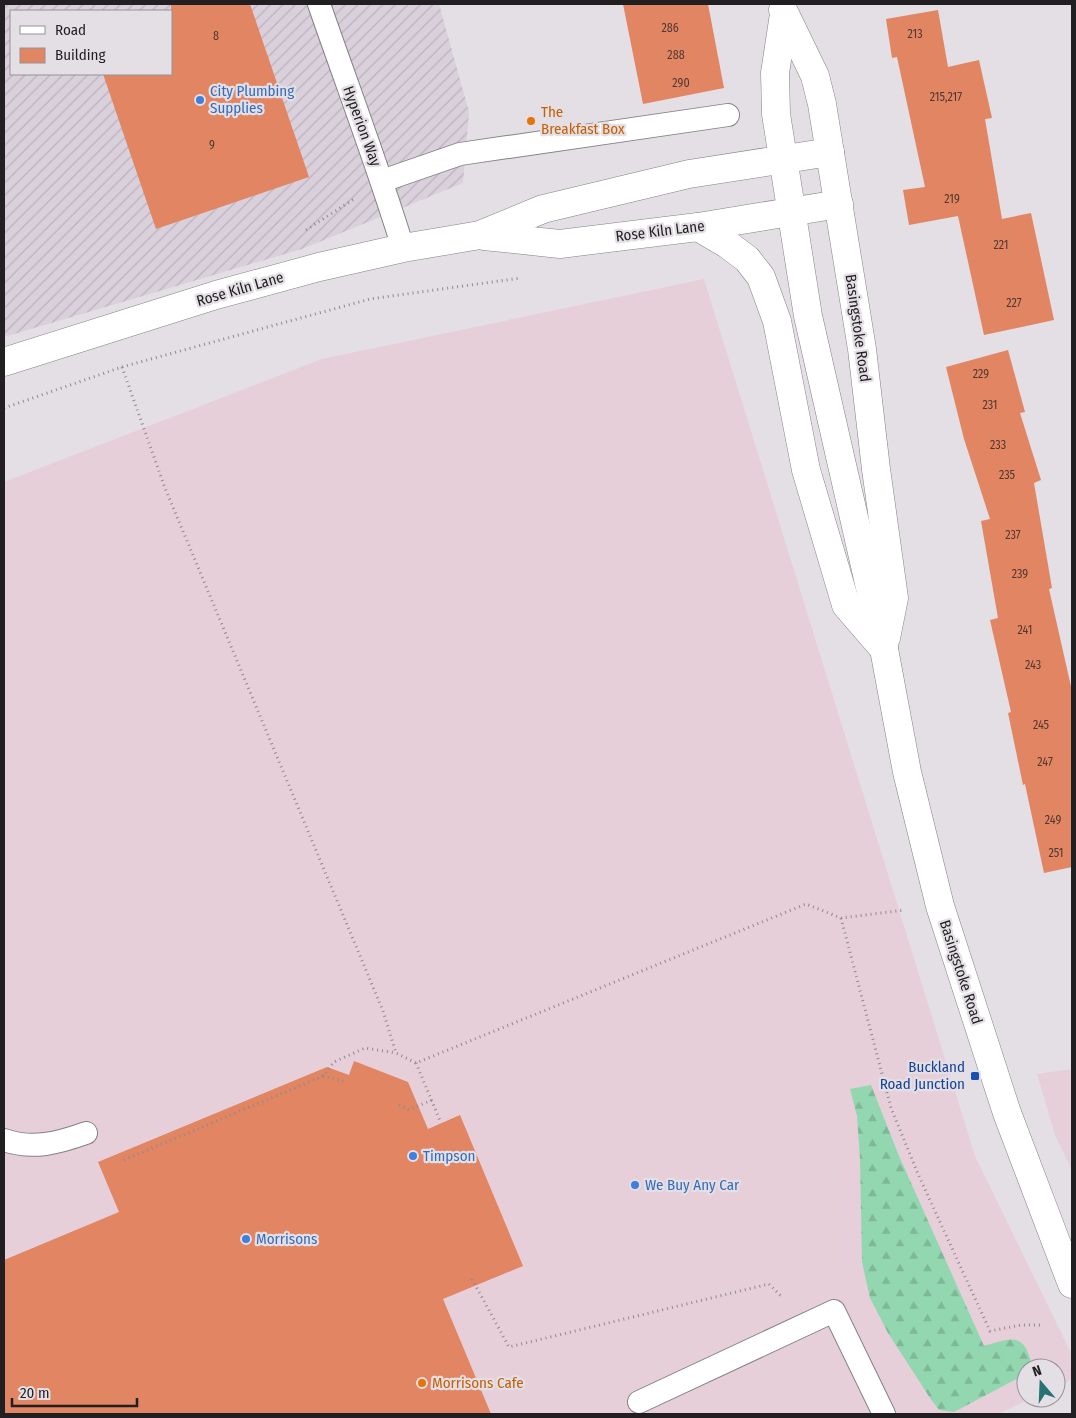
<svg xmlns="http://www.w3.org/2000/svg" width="1076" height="1418" font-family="'Fira Sans Condensed',sans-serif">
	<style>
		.commercial { fill: #e7cfda }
		.industrial { fill: url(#industrial-furrows); fill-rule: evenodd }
		.forest { fill: url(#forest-firs) }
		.building { fill: #e18562 }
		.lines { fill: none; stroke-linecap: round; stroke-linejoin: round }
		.service-casing { stroke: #858286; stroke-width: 24 }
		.tertiary-casing { stroke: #858286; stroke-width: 29 }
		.secondary-casing { stroke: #858286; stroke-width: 29 }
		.path { stroke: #8e8b8e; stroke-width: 3; stroke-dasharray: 1 4; stroke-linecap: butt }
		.service { stroke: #fff; stroke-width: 22 }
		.tertiary { stroke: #fff; stroke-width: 28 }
		.secondary { stroke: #fff; stroke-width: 28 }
		.shop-dot { fill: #3f7fe0; stroke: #e3dfe4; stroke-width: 2 }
		.food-dot { fill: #e8710a; stroke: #e3dfe4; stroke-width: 2 }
		.transit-dot { fill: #1a4fb4; stroke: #e3dfe4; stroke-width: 2 }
		.labels { text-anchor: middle; stroke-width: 4.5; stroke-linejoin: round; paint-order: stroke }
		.number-label { font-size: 12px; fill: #513831 }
		.shop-label { font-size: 15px; fill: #366cbe; stroke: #e3dfe4; text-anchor: start }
		.food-label { font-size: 15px; fill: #c56008; stroke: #e3dfe4; text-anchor: start }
		.street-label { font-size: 15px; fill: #211f21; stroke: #e3dfe4 }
		.transit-label { font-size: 15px; fill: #164399; stroke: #e3dfe4; text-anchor: end }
	</style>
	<defs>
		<pattern id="industrial-furrows" width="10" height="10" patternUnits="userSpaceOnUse" patternTransform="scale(1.25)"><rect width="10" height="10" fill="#d9d0db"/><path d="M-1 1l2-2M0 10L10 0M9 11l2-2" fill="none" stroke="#bab2bc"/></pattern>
		<pattern id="forest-firs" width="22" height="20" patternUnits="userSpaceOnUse" patternTransform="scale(1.25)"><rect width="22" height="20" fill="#92d7af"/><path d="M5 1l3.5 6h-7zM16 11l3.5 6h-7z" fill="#7eb896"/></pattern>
	</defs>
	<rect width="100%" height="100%" fill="#e3dfe4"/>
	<!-- commercial -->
	<g class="commercial">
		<polygon points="704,279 975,1156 1072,1355 1072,1379 1056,1387 1056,1368 1026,1368 1026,1398 1032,1398 998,1414 4,1414 4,482 322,359"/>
		<polygon points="1072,1069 1072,1170 1055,1135 1037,1074"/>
	</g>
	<!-- industrial -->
	<path class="industrial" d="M4 4H439L469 112 463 183 302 249 4 337ZM11 11H171V74H11Z"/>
	<!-- forest -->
	<path class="forest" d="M871 1085 899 1156 984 1346C1012 1338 1024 1331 1032 1366L1031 1368H1026V1374L954 1412 939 1410 930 1398 888 1333 870 1298 862 1262 860 1159 857 1116 850 1089Z"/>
	<!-- building -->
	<g class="building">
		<polygon points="171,4 250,4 309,177 156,229 103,74 171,74"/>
		<polygon points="623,4 708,4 724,88 643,104"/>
		<polygon points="938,10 948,67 979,60 992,118 985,119 1002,219 1031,213 1054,320 984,335 958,216 909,225 903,190 925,187 897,57 892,58 886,19"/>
		<polygon points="1008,350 1025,412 1020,413 1041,480 1034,483 1052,588 1049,589 1072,691 1072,867 1044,873 1025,784 1023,785 1008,713 1011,712 990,620 998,618 981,521 990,519 964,439 946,367"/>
		<polygon points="354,1061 408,1082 428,1129 460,1115 523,1266 443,1299 491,1414 4,1414 4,1260 119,1212 98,1162 327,1067 349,1075"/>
	</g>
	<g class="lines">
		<!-- service casing -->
		<g class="service-casing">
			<g id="service">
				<path d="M319 4C347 85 378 166 403 248"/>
				<polyline points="382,181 460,154 728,115"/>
				<path d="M4 1140C33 1150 58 1143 86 1133"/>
				<polyline points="639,1402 834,1311 884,1414"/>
			</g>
		</g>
		<!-- tertiary casing -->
		<g class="tertiary-casing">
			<g id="tertiary">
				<polyline points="698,227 727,244 747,259 761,277 777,321 806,470 846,605 884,649"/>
				<polyline points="484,236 560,244 698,227 839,204"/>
				<polyline points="4,362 216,295 319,267 403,248 480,235 543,209 689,174 830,152"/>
			</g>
		</g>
		<!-- secondary casing -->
		<g class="secondary-casing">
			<g id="secondary">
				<polyline points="783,10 815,76 822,104 862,349 876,469 894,598 886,638"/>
				<polyline points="784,14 775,73 776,114 808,316 884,649 907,772 940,906 1007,1113 1072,1284"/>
			</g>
		</g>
		<!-- path -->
		<g class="path">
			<polyline points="306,230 354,199"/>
			<polyline points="122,367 165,488 383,1011 396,1053 416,1063 806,904 841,918 905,910"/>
			<polyline points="4,408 122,367 370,299 521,278"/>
			<polyline points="841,918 891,1108 918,1174 990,1331 1021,1325 1042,1325"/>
			<polyline points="416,1063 441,1123"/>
			<polyline points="323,1076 347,1082"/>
			<polyline points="399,1105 409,1110 432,1100"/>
			<polyline points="124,1160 323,1076 334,1062 365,1048 396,1053"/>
			<polyline points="472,1279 509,1347 769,1284 783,1298"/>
		</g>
		<!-- service -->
		<use href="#service" class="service"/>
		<!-- tertiary -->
		<use href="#tertiary" class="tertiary"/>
		<!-- secondary -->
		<use href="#secondary" class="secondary"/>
	</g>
	<!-- markers -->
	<g class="shop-dot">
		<circle cx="200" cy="100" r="5"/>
		<circle cx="413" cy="1156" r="5"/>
		<circle cx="635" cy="1185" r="5"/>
		<circle cx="246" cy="1239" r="5"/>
	</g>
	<g class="food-dot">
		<circle cx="531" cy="121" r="5"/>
		<circle cx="422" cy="1383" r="5"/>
	</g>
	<rect class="transit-dot" x="970" y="1071" width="10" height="10" rx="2.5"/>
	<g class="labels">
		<!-- number labels -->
		<g class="number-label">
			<text x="670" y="32">286</text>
			<text x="915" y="38">213</text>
			<text x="216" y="40">8</text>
			<text x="676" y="59">288</text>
			<text x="681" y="87">290</text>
			<text x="946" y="101">215,217</text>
			<text x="212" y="149">9</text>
			<text x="952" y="203">219</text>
			<text x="1001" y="249">221</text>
			<text x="1014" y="307">227</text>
			<text x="981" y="378">229</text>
			<text x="990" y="409">231</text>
			<text x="998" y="449">233</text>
			<text x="1007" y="479">235</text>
			<text x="1013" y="539">237</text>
			<text x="1020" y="578">239</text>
			<text x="1025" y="634">241</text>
			<text x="1033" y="669">243</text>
			<text x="1041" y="729">245</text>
			<text x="1045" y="766">247</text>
			<text x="1053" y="824">249</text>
			<text x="1056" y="857">251</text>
		</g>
		<!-- shop labels -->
		<g class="shop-label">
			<text x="210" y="96">City Plumbing<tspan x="210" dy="17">Supplies</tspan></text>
			<text x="423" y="1161">Timpson</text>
			<text x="645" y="1190">We Buy Any Car</text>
			<text x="256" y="1244">Morrisons</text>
		</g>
		<!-- food labels -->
		<g class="food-label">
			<text x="541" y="117">The<tspan x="541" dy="17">Breakfast Box</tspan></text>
			<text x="432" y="1388">Morrisons Cafe</text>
		</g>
		<!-- street labels -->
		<g class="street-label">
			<text transform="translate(362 126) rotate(70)" y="5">Hyperion Way</text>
			<text transform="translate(660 231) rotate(-7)" y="5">Rose Kiln Lane</text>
			<text transform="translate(240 289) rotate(-16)" y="5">Rose Kiln Lane</text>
			<text transform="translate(858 328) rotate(82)" y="5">Basingstoke Road</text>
			<text transform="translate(961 972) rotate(72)" y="5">Basingstoke Road</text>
		</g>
		<!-- transit labels -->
		<g class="transit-label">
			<text x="965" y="1072">Buckland<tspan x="965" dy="17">Road Junction</tspan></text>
		</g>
	</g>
	<!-- border -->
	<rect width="1076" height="1418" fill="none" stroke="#211f21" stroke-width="10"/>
	<!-- legend -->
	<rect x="10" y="10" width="162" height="65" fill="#e3dfe4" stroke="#959296"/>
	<rect x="20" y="26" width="25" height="8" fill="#ffffff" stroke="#959296"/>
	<text x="55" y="35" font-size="15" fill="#211f21">Road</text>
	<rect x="20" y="48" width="25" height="15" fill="#e18562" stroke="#959296"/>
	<text x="55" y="60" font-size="15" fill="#211f21">Building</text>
	<!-- north arrow -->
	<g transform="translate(1041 1383) rotate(341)"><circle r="24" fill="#e3dfe4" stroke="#959296"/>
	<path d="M0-4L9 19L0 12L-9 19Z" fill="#277274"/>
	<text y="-8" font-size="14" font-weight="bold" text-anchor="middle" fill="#211f21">N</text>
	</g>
	<!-- scale -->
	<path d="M12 1398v8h125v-8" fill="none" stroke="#211f21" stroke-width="2.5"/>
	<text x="20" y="1398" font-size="15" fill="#211f21" stroke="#e3dfe4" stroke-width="4" paint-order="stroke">20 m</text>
</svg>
